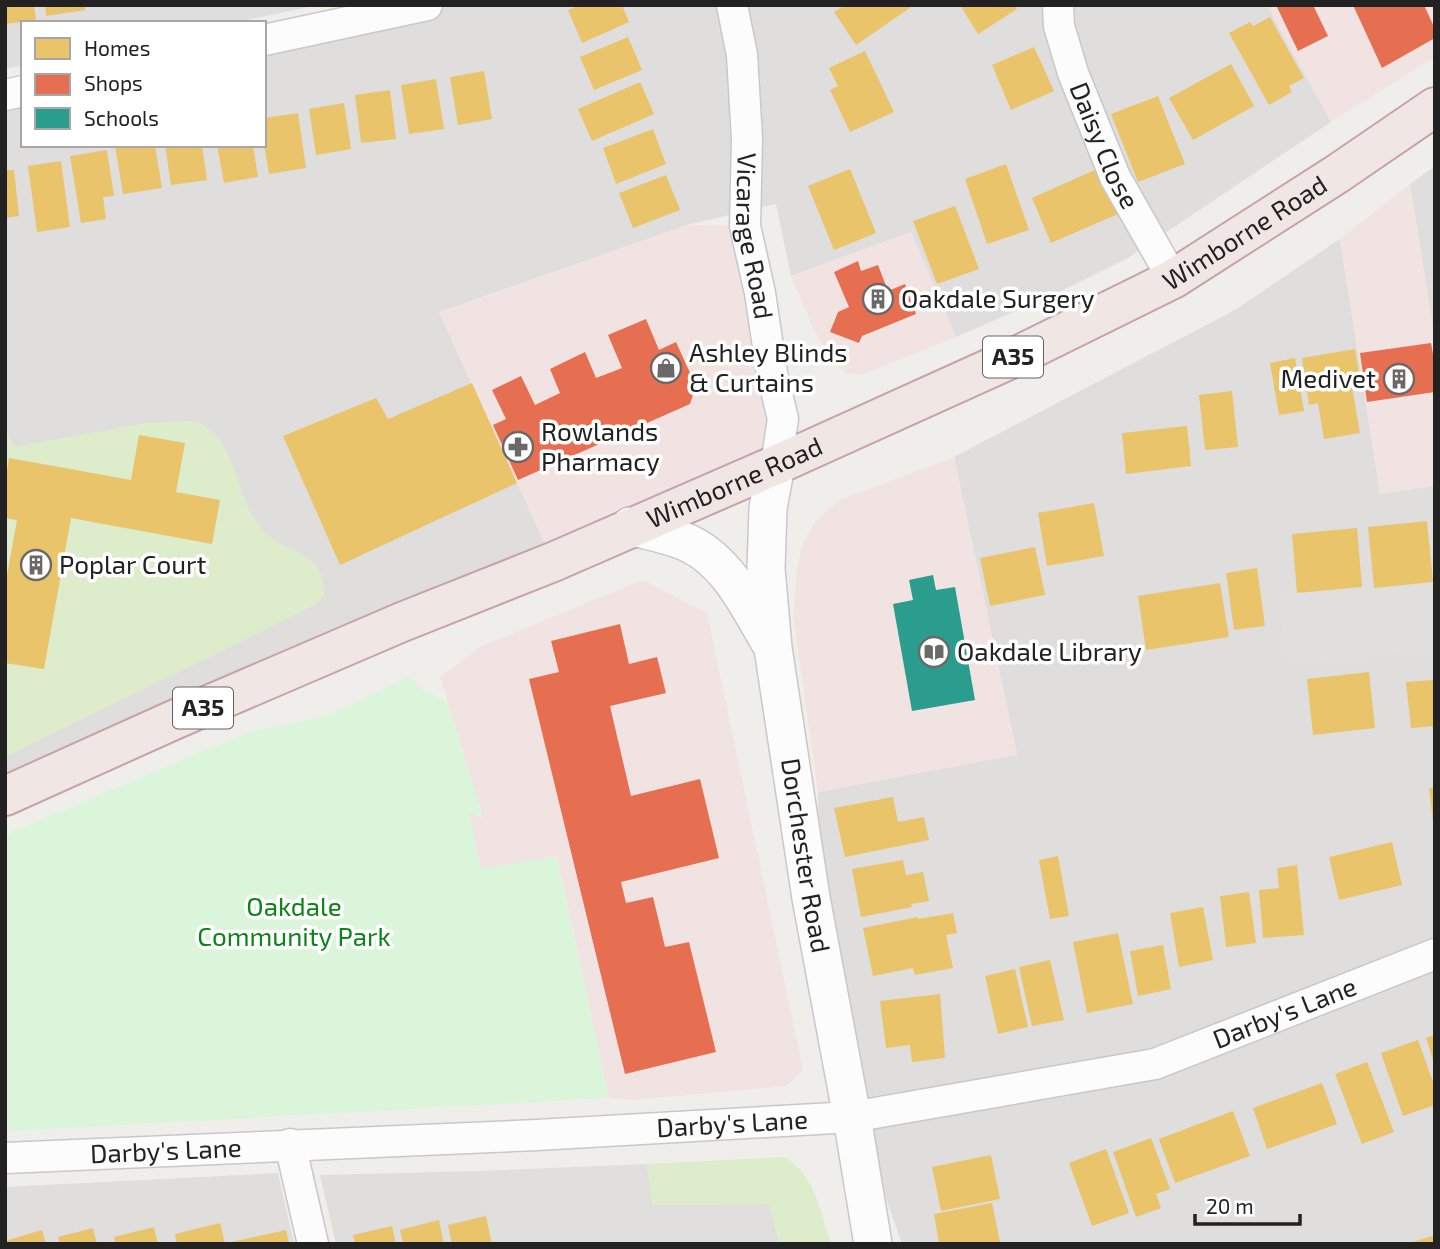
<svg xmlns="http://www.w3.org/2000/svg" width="1440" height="1249" font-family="'Exo 2',sans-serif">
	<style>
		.residential { fill: #dfdedc }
		.commercial { fill: #f1e3e1 }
		.grass { fill: #ddeccb }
		.park { fill: #daf5da }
		.parking { fill: #e0dfde }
		.homes { fill: #e9c46a }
		.shops { fill: #e76f51 }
		.schools { fill: #2a9d8f }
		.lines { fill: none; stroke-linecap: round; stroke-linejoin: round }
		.minor-casing { stroke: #c9c8c7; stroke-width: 33 }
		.tertiary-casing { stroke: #c9c8c7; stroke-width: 40 }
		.trunk-casing { stroke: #c5a2ac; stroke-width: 42 }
		.minor { stroke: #fdfcfc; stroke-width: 30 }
		.tertiary { stroke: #fdfcfc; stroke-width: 37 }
		.trunk { stroke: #f0e6e4; stroke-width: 38 }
		.labels { text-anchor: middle; stroke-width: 7; stroke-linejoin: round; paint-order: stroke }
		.shield { fill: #fff; stroke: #646464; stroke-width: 2 }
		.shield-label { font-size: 24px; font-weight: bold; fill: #222 }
		.street-label { font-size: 26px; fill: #222; stroke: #fff }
		.poi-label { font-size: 26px; fill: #222; stroke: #fff; text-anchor: start }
		.park-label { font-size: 26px; fill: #0c8416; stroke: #fff }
	</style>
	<rect width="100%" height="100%" fill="#f0eeeb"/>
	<!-- residential -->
	<g class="residential">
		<polygon points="5,5 318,5 232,23 23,23 23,65 5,69"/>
		<polygon points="427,5 1267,5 1331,122 1128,258 1057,293 956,337 911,232 791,276 776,204 687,225 440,312 553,562 5,797 5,95 23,91 23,145 264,145 264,40"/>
		<polygon points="1435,166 1435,341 1410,184"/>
		<polygon points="1340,239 1380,493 1435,486 1435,1244 902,1244 886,1198 819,863 818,792 1017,754 954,457 1235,310"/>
		<polygon points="479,1171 497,1244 336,1244 320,1175"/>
		<polygon points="278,1173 294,1244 5,1244 5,1187"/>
	</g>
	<!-- commercial -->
	<g class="commercial">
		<polygon points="1267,5 1435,5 1435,57 1331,122"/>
		<polygon points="1410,184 1435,341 1435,486 1380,494 1340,239"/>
		<polygon points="687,225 745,226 776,465 553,562 439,313"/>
		<polygon points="911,232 956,337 861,375 846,373 833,362 813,328 791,276"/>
		<polygon points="954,457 1017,755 818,792 793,615 797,571 802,544 814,524 827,510 842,499"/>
		<polygon points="643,580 707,613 803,1070 787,1086 634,1100 609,1098 557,856 481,869 469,811 483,817 440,677 482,646"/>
	</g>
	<!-- grass -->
	<g class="grass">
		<path d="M197 421C203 425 210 429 215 434 238 460 238 500 260 527 284 557 326 546 324 597L311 607 5 757V425L13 447 146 423Z"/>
		<path d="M784 1157C815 1174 821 1213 831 1244H779L768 1204 652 1205 647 1164Z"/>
	</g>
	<!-- park -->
	<polygon class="park" points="409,677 425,691 447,701 483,818 469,812 481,869 556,856 609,1098 10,1131 5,1114 5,835 249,732 324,717"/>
	<!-- parking -->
	<g class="parking">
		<polygon points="1435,574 1435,650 1286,666 1278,592"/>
		<polygon points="647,1164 652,1205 769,1204 779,1244 492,1244 479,1171"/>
	</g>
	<!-- homes -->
	<g class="homes">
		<polygon points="5,5 34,5 36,20 5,24"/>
		<polygon points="45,5 85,5 85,10 46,16"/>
		<polygon points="580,5 622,5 629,22 582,43 568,10"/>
		<polygon points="845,5 914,5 856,45 834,12"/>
		<polygon points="960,5 1015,5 1017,9 978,34"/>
		<polygon points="1270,17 1304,78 1289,86 1292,92 1269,105 1229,33 1250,22 1253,26"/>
		<polygon points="628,37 642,70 594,90 580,57"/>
		<polygon points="1034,47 1054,91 1011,110 992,65"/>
		<polygon points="865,51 894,112 850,132 830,90 838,86 829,68"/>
		<polygon points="1231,64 1254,106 1193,140 1169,98"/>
		<polygon points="484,71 492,119 458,125 450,77"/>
		<polygon points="436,79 444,129 409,134 401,85"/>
		<polygon points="640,82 654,114 592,141 578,109"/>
		<polygon points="390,90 396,139 361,143 355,95"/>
		<polygon points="1158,96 1185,164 1138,182 1111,114"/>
		<polygon points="344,103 351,149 316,155 309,109"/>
		<polygon points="298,113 306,168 269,174 264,144 264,118"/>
		<polygon points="653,129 666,164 616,184 603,148"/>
		<polygon points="155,145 162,188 123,194 115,146"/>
		<polygon points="165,145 202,145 207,180 171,185"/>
		<polygon points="217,145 253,145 258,177 224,183"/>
		<polygon points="107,150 114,196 103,197 106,219 81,223 70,156"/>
		<polygon points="61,161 70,227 37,232 28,166"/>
		<polygon points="1006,164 1029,230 987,244 965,179"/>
		<polygon points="850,169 876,233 834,250 808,186"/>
		<polygon points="1097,169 1118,214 1051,243 1032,198"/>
		<polygon points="5,170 14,170 19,216 5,218"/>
		<polygon points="666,175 680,210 633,228 619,193"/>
		<polygon points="955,206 979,269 937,284 913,221"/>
		<polygon points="1355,349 1361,385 1352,387 1360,433 1324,439 1318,403 1309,405 1302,358"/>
		<polygon points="1295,358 1304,411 1279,415 1270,363"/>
		<polygon points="472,383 517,483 340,565 283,436 376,398 388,419"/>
		<polygon points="1232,391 1238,447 1205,450 1199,395"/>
		<polygon points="1187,426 1191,466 1126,474 1122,433"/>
		<polygon points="139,435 185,443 176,492 220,500 212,544 71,518 44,669 5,663 5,586 17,520 5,518 5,483 9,458 131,480"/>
		<polygon points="1094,503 1104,556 1047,566 1038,513"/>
		<polygon points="1427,521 1433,582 1374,588 1368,527"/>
		<polygon points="1357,528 1362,587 1297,593 1292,534"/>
		<polygon points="1035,547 1045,595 990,606 980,558"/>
		<polygon points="1257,568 1265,626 1234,630 1226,573"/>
		<polygon points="1220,583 1229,637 1146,650 1138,596"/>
		<polygon points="1369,672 1375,728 1313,735 1307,679"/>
		<polygon points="1433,680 1435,726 1411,728 1406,682"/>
		<polygon points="1435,787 1435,821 1433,821 1429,788"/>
		<polygon points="893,797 898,822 924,817 929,840 845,857 834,808"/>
		<polygon points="1392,842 1402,885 1339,900 1329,857"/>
		<polygon points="1058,856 1069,916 1050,919 1039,860"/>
		<polygon points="903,860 906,875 923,872 929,901 911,904 912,907 861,917 852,869"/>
		<polygon points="1297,865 1304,935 1263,938 1259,890 1279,888 1277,868"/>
		<polygon points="1249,892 1256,943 1226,947 1220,896"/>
		<polygon points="1203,907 1213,960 1179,967 1170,913"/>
		<polygon points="953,913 957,933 946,935 953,968 915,975 913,968 873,976 863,928 918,917 918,919"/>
		<polygon points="1118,933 1133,1004 1087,1013 1073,942"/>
		<polygon points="1163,945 1171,989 1138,996 1130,951"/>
		<polygon points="1050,960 1064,1020 1032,1026 1019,967"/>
		<polygon points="1015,969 1028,1027 998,1034 985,976"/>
		<polygon points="940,994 945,1058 912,1062 910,1045 886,1048 880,1001"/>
		<polygon points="1435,1035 1435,1063 1434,1063 1426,1038"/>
		<polygon points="1418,1040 1435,1087 1435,1105 1403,1116 1381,1053"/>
		<polygon points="1367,1062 1394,1132 1362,1144 1335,1074"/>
		<polygon points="1322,1083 1337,1124 1267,1149 1253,1108"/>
		<polygon points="1233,1111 1250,1156 1175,1183 1159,1139"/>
		<polygon points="1151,1138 1170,1189 1156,1194 1161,1208 1136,1217 1113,1152"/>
		<polygon points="1106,1149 1129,1213 1092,1226 1069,1163"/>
		<polygon points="991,1155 1000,1199 941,1211 932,1167"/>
		<polygon points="992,1203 1000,1242 987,1244 939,1244 934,1214"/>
		<polygon points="486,1216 492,1244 452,1244 448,1225"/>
		<polygon points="439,1220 444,1244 403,1244 400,1230"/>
		<polygon points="220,1223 225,1244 177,1244 175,1234"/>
		<polygon points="392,1226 396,1244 355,1244 353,1235"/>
		<polygon points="154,1227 158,1244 116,1244 114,1237"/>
		<polygon points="93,1228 97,1244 60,1244 58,1237"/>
		<polygon points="42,1230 46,1244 5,1244 5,1241"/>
		<polygon points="286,1230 289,1244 231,1244 231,1242"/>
		<polygon points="1435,1235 1435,1244 1410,1244 1410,1243"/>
	</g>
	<!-- shops -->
	<g class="shops">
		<polygon points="1276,5 1313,5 1328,36 1298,51"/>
		<polygon points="1353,5 1424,5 1435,29 1435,38 1382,68"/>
		<polygon points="858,261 861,271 878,265 888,291 905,284 916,314 862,336 859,343 830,332 838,312 849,307 834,272"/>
		<polygon points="646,319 659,350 676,342 696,386 690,404 518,480 493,425 506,419 492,390 521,376 535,405 560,393 550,369 585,352 596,378 622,368 608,335"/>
		<polygon points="1431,343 1435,365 1435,392 1367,402 1360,353"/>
		<polygon points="620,624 629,664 657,657 666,693 610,706 631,796 700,779 719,858 621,882 626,903 653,897 665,947 689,942 716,1052 625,1074 529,679 559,672 551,641"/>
	</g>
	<!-- schools -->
	<polygon class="schools" points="933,575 936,590 955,587 975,700 912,711 893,604 913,600 909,580"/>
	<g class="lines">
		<!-- minor casing -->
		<g class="minor-casing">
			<g id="minor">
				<path id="s1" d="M732 5 742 55 747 139 745 226 760 293 772 373 783 419 776 465"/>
				<path id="s2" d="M1058 5 1059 26 1073 73 1115 177 1173 279"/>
				<polyline points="264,40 427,5"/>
				<polyline points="5,95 23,91"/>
				<polyline points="290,1144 313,1244"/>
				<path id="s3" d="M5 1158 537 1135 852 1117 1155 1064 1435 954"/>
			</g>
		</g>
		<!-- tertiary casing -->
		<g class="tertiary-casing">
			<g id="tertiary">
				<path id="s4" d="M776 465 768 508 766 569 773 648 811 898 852 1117 873 1244"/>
				<path d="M630 526C650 532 674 535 692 545 729 564 749 607 769 641"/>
			</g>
		</g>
		<!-- trunk casing -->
		<g class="trunk-casing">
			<g id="trunk">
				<path id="s5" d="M5 796 176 719 402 622 553 562 776 465 1015 357 1173 279 1337 174 1435 107"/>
			</g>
		</g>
		<!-- minor -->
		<use href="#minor" class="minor"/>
		<!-- tertiary -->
		<use href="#tertiary" class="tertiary"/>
		<!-- trunk -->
		<use href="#trunk" class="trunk"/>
	</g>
	<!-- icons -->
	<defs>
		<g id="building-ring" transform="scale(1.575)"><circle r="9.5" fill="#fff" stroke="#6a6968" stroke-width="1.5"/><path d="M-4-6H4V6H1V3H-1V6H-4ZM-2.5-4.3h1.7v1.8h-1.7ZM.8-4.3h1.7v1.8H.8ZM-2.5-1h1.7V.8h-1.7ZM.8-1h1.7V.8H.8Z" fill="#6a6968"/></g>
		<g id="shop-ring" transform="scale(1.575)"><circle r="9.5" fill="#fff" stroke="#6a6968" stroke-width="1.5"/><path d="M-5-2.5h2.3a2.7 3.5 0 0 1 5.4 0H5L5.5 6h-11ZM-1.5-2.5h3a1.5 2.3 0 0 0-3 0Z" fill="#6a6968"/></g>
		<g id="pharmacy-ring" transform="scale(1.575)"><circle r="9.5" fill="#fff" stroke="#6a6968" stroke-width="1.5"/><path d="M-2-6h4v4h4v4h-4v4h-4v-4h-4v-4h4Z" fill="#6a6968"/></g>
		<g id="library-ring" transform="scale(1.575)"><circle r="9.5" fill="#fff" stroke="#6a6968" stroke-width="1.5"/><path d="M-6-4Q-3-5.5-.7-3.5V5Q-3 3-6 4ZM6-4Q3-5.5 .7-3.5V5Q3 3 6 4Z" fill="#6a6968"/></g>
	</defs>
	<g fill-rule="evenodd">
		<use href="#building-ring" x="878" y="299"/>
		<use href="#shop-ring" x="666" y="368"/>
		<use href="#building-ring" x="1399" y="379"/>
		<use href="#pharmacy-ring" x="518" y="447"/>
		<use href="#building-ring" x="36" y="565"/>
		<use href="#library-ring" x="934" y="652"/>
	</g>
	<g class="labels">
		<!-- shield labels -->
		<g class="shield">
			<rect x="983" y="336.5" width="60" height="41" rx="5"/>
			<rect x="173" y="687.5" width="60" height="41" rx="5"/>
		</g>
		<g class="shield-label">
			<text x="1013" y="365">A35</text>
			<text x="203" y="716">A35</text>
		</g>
		<!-- street labels -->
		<g class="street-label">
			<text dy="9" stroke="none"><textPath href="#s2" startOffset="149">Daisy Close</textPath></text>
			<text dy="9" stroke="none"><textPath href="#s5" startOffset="1363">Wimborne Road</textPath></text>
			<text dy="9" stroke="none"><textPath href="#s1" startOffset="233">Vicarage Road</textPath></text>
			<text dy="9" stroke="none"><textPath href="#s5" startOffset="794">Wimborne Road</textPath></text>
			<text dy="9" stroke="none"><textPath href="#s4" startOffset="394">Dorchester Road</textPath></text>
			<text dy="9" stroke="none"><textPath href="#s3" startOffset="1295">Darby's Lane</textPath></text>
			<text dy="9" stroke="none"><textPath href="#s3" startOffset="728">Darby's Lane</textPath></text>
			<text dy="9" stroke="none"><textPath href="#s3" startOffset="161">Darby's Lane</textPath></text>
		</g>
		<!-- poi labels -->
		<g class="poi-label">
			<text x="901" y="308">Oakdale Surgery</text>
			<text x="689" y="362">Ashley Blinds<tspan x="689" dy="30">&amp; Curtains</tspan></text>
			<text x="1376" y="388" text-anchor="end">Medivet</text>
			<text x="541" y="441">Rowlands<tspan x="541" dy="30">Pharmacy</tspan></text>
			<text x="59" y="574">Poplar Court</text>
			<text x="957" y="661">Oakdale Library</text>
		</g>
		<!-- park labels -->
		<g class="park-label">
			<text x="294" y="916">Oakdale<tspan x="294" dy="30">Community Park</tspan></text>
		</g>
	</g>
	<!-- border -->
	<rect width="1440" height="1249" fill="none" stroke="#222222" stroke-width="14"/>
	<!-- legend -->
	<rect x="21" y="21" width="245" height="126" fill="#ffffff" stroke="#a7a7a7" stroke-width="2"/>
	<rect x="35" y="38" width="35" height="21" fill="#e9c46a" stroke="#a7a7a7" stroke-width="2"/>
	<text x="84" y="56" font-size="21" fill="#222222">Homes</text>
	<rect x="35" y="74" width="35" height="21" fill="#e76f51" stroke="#a7a7a7" stroke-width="2"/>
	<text x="84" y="91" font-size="21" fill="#222222">Shops</text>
	<rect x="35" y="108" width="35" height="21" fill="#2a9d8f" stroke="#a7a7a7" stroke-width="2"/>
	<text x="84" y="126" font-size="21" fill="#222222">Schools</text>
	<!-- scale -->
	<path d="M1195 1214v10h105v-10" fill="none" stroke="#222222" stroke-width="3.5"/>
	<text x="1206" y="1214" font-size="21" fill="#222222" stroke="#ffffff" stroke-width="5" paint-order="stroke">20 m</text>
</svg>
